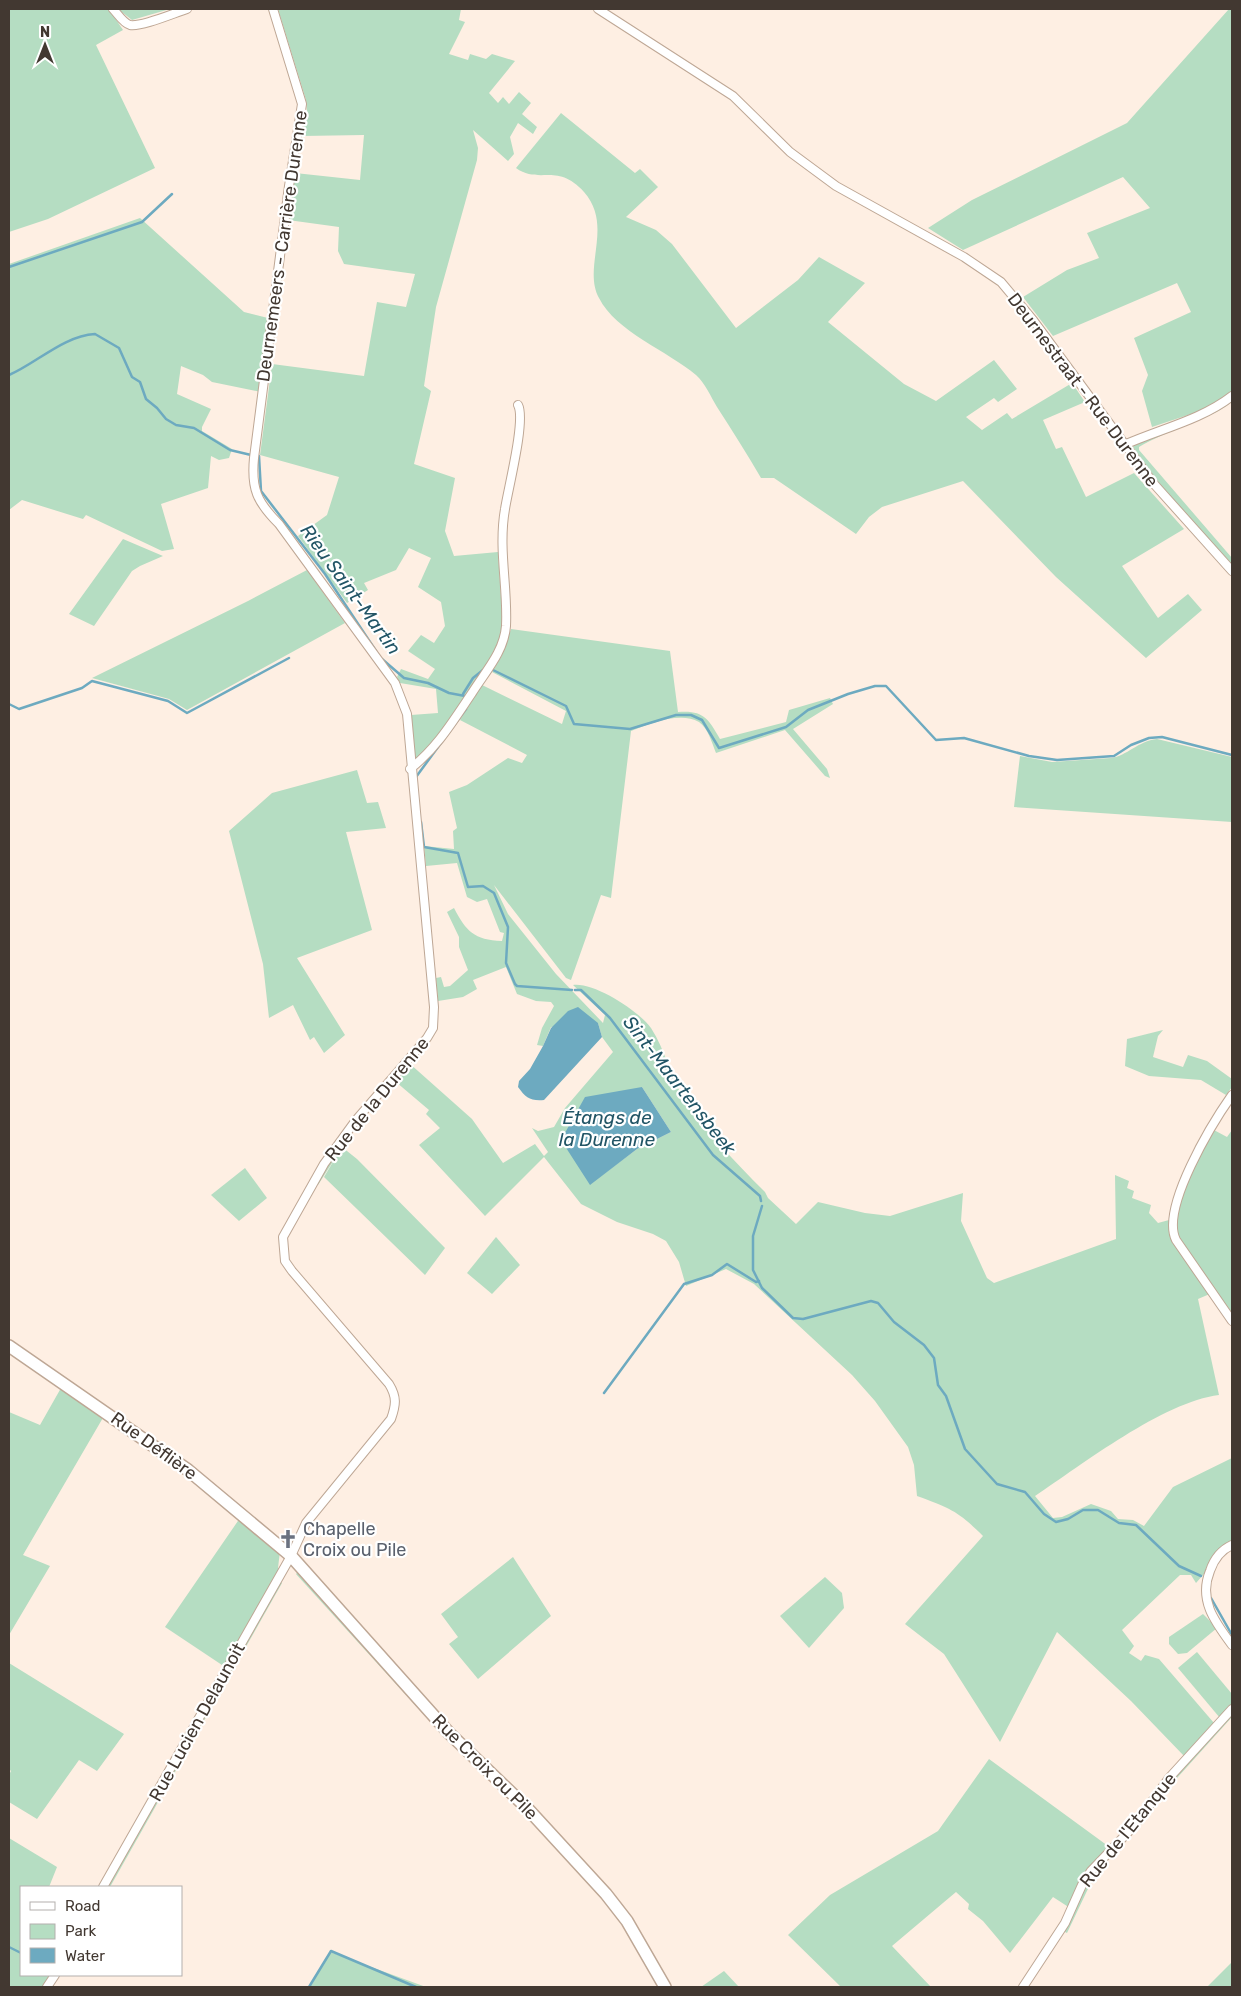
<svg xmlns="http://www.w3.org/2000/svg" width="1241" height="1996" font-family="Rubik,sans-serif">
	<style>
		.green { fill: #b5ddc2; fill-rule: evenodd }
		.water { fill: #6daac0 }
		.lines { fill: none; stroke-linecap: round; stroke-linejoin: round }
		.stream { stroke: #6daac0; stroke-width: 2.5 }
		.street-casing { stroke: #bea795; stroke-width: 10 }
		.secondary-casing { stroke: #bea795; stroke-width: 14 }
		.street { stroke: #fff; stroke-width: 8 }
		.secondary { stroke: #fff; stroke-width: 11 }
		.labels { text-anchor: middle; stroke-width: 4.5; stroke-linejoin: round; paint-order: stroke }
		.street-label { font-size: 18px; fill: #423831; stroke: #fff }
		.worship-label { font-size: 18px; fill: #5b616d; stroke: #fff; text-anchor: start }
		.water-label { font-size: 19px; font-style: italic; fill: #256; stroke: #fff }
	</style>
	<rect width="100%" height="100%" fill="#feefe3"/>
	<!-- green -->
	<g class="green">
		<polygon points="9,9 109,9 123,30 96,45 155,168 48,219 9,232"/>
		<polygon points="118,9 170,9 132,20"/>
		<polygon points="278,9 461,9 459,20 465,22 449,54 468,60 470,54 486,59 492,54 515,61 489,93 498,103 503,97 509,104 519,92 531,103 522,114 537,127 533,134 518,123 510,137 514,154 508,161 473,130 478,148 477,160 436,307 424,386 431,391 414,464 455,478 445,531 454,556 498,552 503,628 497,651 446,725 417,760 415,757 411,715 438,713 436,689 400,683 397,677 401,669 428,679 435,669 408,651 421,635 434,643 445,626 441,602 418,587 431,558 409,548 396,570 364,583 368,590 347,603 298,536 327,515 339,477 260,455 272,364 364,376 377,302 406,307 415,274 344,264 338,251 339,227 288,220 295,173 360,180 364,135 302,136 307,112 306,100"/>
		<polygon points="1229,9 1232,9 1232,392 1209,408 1152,427 1142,391 1148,375 1134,338 1191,312 1177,283 1053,336 1023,297 1067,270 1099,258 1087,233 1150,208 1123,177 963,250 928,228 972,200 1127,123"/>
		<path d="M561 113 635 173 640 169 658 187 626 217 656 230 672 244 736 328 798 280 819 257 865 283 828 322 904 384 936 401 994 360 1017 389 998 402 994 398 966 417 982 430 1007 413 1012 419 1072 383 1085 402 1043 420 1056 449 1062 447 1086 497 1134 473 1184 529 1122 566 1158 618 1188 594 1202 610 1146 658 1056 577 963 481 882 507 869 517 856 534 774 478H761C747 454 732 430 717 407 711 397 705 383 696 375 668 351 616 332 599 298 582 267 614 226 584 192 557 162 539 185 516 168Z"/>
		<polygon points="140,218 244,312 268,318 271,295 261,392 212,382 203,375 181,366 177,394 211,409 202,427 202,431 232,449 229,458 219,460 211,456 208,488 161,504 174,549 162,551 86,515 83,519 22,500 9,510 9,264"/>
		<path d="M1232 398V402C1204 423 1169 429 1139 447V450L1232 558V566L1152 475 1133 447 1134 444Z"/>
		<polygon points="123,539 163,556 140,566 132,571 94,626 69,614"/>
		<polygon points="307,570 345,623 187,710 169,699 92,678 248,601"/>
		<path d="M511 629 670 651 678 712C703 710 708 718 720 739L786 722 789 710 830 698 833 704 793 729 827 769 830 778 825 776 785 730 716 753C712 743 708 728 699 722 680 711 649 724 631 731L611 898 601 895 571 980 566 978 494 885 508 914 556 974 603 1023 605 1015 573 985C594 982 639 1011 651 1028 665 1049 670 1076 683 1097 706 1132 736 1163 765 1192L768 1198 796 1224 818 1202 865 1213 890 1216 963 1193 961 1221 987 1278 994 1283 1116 1239 1115 1175 1129 1181 1127 1188 1134 1191 1132 1198 1151 1205 1149 1213 1158 1223 1169 1220 1170 1233 1212 1293 1198 1299 1219 1395C1163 1402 1083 1464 1035 1496L1053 1518 1062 1517 1091 1504 1111 1511 1118 1519 1133 1520 1144 1526 1173 1487 1232 1458V1542L1196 1583 1191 1575H1180L1122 1630 1134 1646 1129 1653 1141 1661 1145 1655 1159 1659 1214 1723 1185 1757 1131 1701 1057 1632 1000 1742 944 1654 905 1624 983 1536C958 1511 950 1508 917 1496L914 1465 908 1447 875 1401 852 1375 754 1284 726 1269 686 1286 679 1262 666 1241 653 1234 617 1222 581 1204 544 1157 485 1216 419 1145 440 1128 426 1114 429 1110 396 1082 385 1091 409 1063 472 1119 503 1163 535 1144 544 1156 548 1152 532 1128 538 1131 554 1127 565 1108 613 1052 602 1037 598 1023 551 1027 543 1046 537 1045 542 1028 554 1006 551 1002 536 1001 517 994 506 967 473 980 477 989 463 997 438 1001 436 978 441 977 444 987 450 986 468 970 459 947V937L447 912 454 908C466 931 474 940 502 941L504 933 500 932 487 899 477 902 467 897 457 863 426 866 424 846 454 849 453 831 457 828 449 792 467 785 508 758 522 763 527 755 460 720 482 685 562 724 566 711 492 672 501 657ZM642 1087 671 1132 637 1149 590 1184Z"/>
		<path d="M1157 739 1232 757V822L1014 807 1020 756 1052 762 1111 758C1127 756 1138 741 1157 739Z"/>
		<polygon points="357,770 367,803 378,802 386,828 346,832 372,930 297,958 345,1035 324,1053 314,1037 310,1040 293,1005 269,1018 263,964 229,831 272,793"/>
		<polygon points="1163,1030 1158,1036 1153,1057 1183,1067 1188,1055 1207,1061 1232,1079 1232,1087 1226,1095 1201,1080 1149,1076 1125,1066 1127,1039"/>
		<path d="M1212 1129 1227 1137 1232 1130V1316C1217 1294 1176 1246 1175 1221 1174 1203 1203 1147 1212 1129Z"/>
		<polygon points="342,1147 357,1159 445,1248 425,1275 324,1177 339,1152 318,1185 316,1183 339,1148"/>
		<polygon points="245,1168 267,1198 239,1221 211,1195"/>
		<polygon points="496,1237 520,1265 492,1294 467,1273"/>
		<polygon points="61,1388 104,1416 23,1555 50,1566 9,1635 9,1412 40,1425"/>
		<polygon points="240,1518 280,1551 278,1568 280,1569 226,1664 224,1663 222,1665 165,1627"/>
		<polygon points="513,1557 551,1616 478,1679 449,1644 458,1637 441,1614"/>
		<polygon points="298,1572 428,1715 426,1717 296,1574"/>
		<polygon points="825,1577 842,1593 844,1608 809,1648 780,1616"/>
		<polygon points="280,1581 282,1583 110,1887 107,1887"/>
		<polygon points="1203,1614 1217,1628 1187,1653 1178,1654 1169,1644 1169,1637"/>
		<polygon points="1197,1652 1232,1694 1232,1706 1220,1718 1178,1668"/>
		<polygon points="9,1663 124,1734 97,1771 79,1760 37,1819 9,1802 9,1775 11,1771 9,1769"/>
		<polygon points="1232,1712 1232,1717 1168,1788 1142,1824 1095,1874 1067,1933 1063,1931 1087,1882 1166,1785"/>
		<polygon points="989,1759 1108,1846 1075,1897 1072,1896 1073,1900 1070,1908 1053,1897 1010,1953 983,1921 968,1909 969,1904 956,1892 892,1946 931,1987 841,1987 788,1935 830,1895 938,1831"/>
		<polygon points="9,1838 57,1867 49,1887 21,1887 21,1975 55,1975 47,1987 9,1987"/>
		<polygon points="330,1952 426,1987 310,1987"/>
		<polygon points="1232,1962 1232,1987 1207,1987"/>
		<polygon points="724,1971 739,1987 701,1987"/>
	</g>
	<!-- water -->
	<g class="water">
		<path d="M578 1007 598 1023 602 1037 544 1100C530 1101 526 1098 518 1087L519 1081 530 1069 543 1046 551 1028 568 1011Z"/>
		<polygon points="642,1087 671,1132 637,1149 590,1185 561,1140 585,1097"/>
	</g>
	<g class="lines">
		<!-- stream -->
		<g class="stream">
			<polyline points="9,267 142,222 172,194"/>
			<path d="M9 375C37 363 63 336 95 334L119 348 132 377 140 382 146 399 157 408 166 419 176 425 194 428 230 450 251 455"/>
			<polyline points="259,456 261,491 325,574 376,651"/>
			<polyline points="382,659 404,678 428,683 449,693 465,696"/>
			<polyline points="493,670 566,706 574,724 630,729 676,715 691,715 702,720 719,748 786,727 808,710 848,694 875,686 886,686 936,740 964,738 1029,756 1057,760 1114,756 1131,745 1149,738 1162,737 1232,755"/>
			<polyline points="463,694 473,678 483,670"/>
			<polyline points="9,704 19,709 82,688 92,681 168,701 187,713 289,658"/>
			<polyline points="416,777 466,709"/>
			<polyline points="421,822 424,847 458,853 468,887 483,886 494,893 508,927 506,963 515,984 517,986 572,990"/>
			<polyline points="575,990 581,990 610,1018 713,1155 760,1196 761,1201"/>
			<polyline points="762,1206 753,1236 753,1270 762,1288 793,1318 803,1319 871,1301 878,1303 894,1322 924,1345 934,1358 938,1385 946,1396 965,1449 997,1484 1025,1492 1044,1514 1056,1522 1068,1519 1083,1510 1098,1510 1119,1523 1136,1525 1179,1566 1201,1576"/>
			<polyline points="604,1393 684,1284 712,1275 727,1264 756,1282 759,1281"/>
			<polyline points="1211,1598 1232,1635"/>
			<polyline points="9,1947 21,1953"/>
			<polyline points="309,1987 331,1951 416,1987"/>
		</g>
		<!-- street casing -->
		<g class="street-casing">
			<g id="street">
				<path d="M113 9C118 14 123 23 130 25 142 27 174 13 187 9"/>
				<polyline points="598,9 733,96 790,152 836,186 964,257 1001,282 1033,320 1154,484 1232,571"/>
				<path d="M1124 445C1160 429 1201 420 1232 396"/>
				<path d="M410 769C437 748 453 721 472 693 485 672 504 652 506 626 508 587 498 549 505 509 508 489 526 420 518 405"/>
				<path d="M1232 1095C1213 1122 1160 1208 1176 1240L1232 1321"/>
				<path d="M1232 1545C1221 1550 1214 1559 1210 1571 1198 1600 1215 1622 1232 1645"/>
				<path d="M103 1887 291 1556 306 1523 391 1419C396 1405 397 1397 389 1384L292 1271 285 1261 283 1237 324 1164 356 1120 427 1038 433 1028 434 1007 407 714 395 683 279 524C257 502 251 489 254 458L289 186 302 104 273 9"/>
				<polyline points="47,1987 55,1975"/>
				<polyline points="1023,1987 1065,1923 1082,1885 1091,1871 1134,1826 1169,1778 1232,1709"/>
			</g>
		</g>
		<!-- secondary casing -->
		<g class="secondary-casing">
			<polyline id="secondary" points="9,1346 188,1470 291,1556 449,1733 527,1808 606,1894 627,1921 665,1987"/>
		</g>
		<!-- street -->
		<use href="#street" class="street"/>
		<!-- secondary -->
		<use href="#secondary" class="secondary"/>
	</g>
	<!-- icons -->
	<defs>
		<g id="church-bare" transform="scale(1.5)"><path d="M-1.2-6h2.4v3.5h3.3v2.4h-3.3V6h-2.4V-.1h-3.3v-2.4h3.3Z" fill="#6b7280" stroke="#fff" stroke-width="2.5" paint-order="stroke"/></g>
	</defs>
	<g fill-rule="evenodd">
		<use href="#church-bare" x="288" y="1539"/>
	</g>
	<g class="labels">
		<!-- street labels -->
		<g class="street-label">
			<text transform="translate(282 246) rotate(-82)" y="6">Deurnemeers - Carrière Durenne</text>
			<text transform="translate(1083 390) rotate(53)" y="6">Deurnestraat - Rue Durenne</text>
			<text transform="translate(377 1099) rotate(-51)" y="6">Rue de la Durenne</text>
			<text transform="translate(154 1446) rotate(36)" y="6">Rue Déflière</text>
			<text transform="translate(197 1722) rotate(-61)" y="6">Rue Lucien Delaunoit</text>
			<text transform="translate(485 1767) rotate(45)" y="6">Rue Croix ou Pile</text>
			<text transform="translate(1128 1830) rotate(-51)" y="6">Rue de l'Etanque</text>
		</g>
		<!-- worship labels -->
		<g class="worship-label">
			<text x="303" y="1535">Chapelle<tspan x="303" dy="21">Croix ou Pile</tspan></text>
		</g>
		<!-- water labels -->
		<g class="water-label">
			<text transform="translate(351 589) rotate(54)" y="7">Rieu Saint-Martin</text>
			<text transform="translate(680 1085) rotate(52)" y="7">Sint-Maartensbeek</text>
			<text x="607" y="1124">Étangs de<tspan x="607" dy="22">la Durenne</tspan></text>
		</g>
	</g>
	<!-- border -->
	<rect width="1241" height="1996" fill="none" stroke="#423831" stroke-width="20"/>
	<!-- legend -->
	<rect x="20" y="1886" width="162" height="90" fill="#ffffff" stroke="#b3afad"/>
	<rect x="30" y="1902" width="25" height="8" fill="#ffffff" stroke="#b3afad"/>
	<text x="65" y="1911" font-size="15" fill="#423831">Road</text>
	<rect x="30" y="1924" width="25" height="15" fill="#b5ddc2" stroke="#b3afad"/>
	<text x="65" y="1936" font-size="15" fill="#423831">Park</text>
	<rect x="30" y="1948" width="25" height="15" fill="#6daac0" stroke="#b3afad"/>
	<text x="65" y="1961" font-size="15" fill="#423831">Water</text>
	<!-- north arrow -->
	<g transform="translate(45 45)" stroke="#ffffff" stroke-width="4" paint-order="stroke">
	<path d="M0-4L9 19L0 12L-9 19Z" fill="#423831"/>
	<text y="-8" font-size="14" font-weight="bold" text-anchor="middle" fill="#423831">N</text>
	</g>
</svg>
